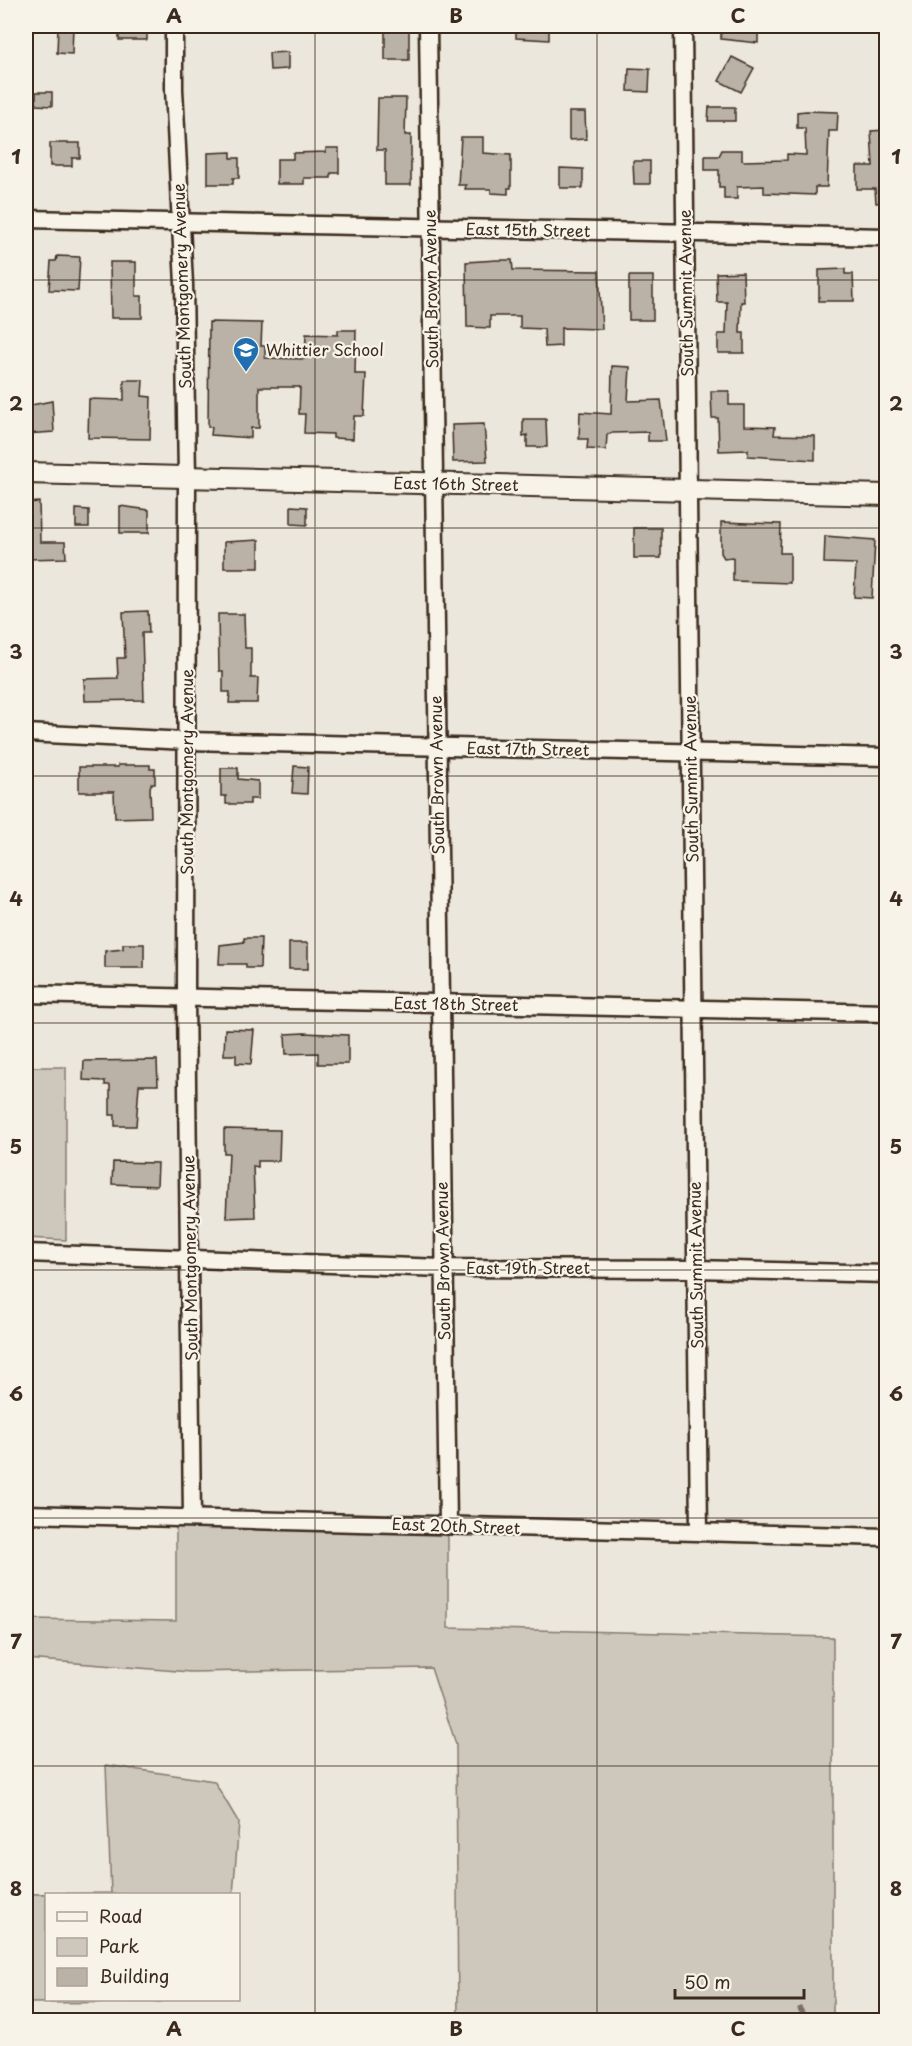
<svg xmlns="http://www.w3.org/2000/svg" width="912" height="2046" font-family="'Playpen Sans',sans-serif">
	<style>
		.green { fill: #cec8bc; stroke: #84796d; stroke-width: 1.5 }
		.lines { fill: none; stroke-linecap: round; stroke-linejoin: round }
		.stream { stroke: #7c7064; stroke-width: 5 }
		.building { fill: #bab2a7; stroke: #3b2a1e; stroke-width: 1.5 }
		.minor-casing { stroke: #3b2a1e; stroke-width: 21 }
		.tertiary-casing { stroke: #3b2a1e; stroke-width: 24 }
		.minor { stroke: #f7f3e8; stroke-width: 16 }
		.tertiary { stroke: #f7f3e8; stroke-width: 20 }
		.grid { fill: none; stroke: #3b2a1e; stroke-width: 1.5; stroke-opacity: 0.55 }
		.labels { text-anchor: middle; stroke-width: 4.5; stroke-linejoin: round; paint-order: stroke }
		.street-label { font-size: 16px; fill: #3b2a1e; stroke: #f7f3e8 }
		.poi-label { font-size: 16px; fill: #3b2a1e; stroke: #f7f3e8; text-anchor: start }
		.neatline { fill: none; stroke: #3b2a1e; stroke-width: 2 }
		.grid-label { font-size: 20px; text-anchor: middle; font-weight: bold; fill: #3b2a1e }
	</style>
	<rect width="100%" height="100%" fill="#ece7dc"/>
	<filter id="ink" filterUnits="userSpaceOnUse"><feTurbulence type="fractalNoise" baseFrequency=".0167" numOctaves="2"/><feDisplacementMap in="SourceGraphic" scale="12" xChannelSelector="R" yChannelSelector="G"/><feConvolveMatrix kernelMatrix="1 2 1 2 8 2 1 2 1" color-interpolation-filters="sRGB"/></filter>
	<g filter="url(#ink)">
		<!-- green -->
		<g class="green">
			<polygon points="26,1067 66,1067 66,1240 26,1238"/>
			<polygon points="176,1520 445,1530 448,1538 448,1628 833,1637 833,2020 458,2020 456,1744 431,1668 190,1672 26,1659 26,1619 176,1621"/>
			<polygon points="106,1765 214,1781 239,1823 233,1894 46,1894 46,2000 165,2000 160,2002 26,2003 26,1894 111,1893"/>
		</g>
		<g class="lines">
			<!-- stream -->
			<polyline class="stream" points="800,2009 807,2020"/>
		</g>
		<!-- building -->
		<g class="building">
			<polygon points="58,26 73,26 72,54 57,53"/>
			<rect x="119" y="26" width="28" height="14"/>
			<rect x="385" y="26" width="24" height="34"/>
			<polygon points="516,26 549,26 549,40 516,38"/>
			<polygon points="721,26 758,26 758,43 721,39"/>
			<polygon points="288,52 288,69 270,70 269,53"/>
			<polygon points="732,57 754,68 741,92 719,81"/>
			<polygon points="629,68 650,69 649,92 628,91"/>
			<polygon points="36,92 52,92 52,106 36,105"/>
			<polygon points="378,98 406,98 405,135 411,135 411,185 385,185 385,150 377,150"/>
			<polygon points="709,107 735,107 735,121 708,121"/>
			<polygon points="806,111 838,112 837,131 829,131 827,187 815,187 815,195 764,193 764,186 737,187 737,199 724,199 724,187 719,187 719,170 705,170 705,156 719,156 722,150 742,150 742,160 744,161 787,160 787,154 806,155 805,128 797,128 797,112"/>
			<polygon points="569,112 585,112 586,139 569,140"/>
			<polygon points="886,130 886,202 876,203 875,189 857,189 857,166 873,166 871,131"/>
			<polygon points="461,137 483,137 483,153 511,155 511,188 508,188 508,194 491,193 491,189 465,189 466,185 458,185"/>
			<polygon points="50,143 80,143 80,158 72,158 72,166 50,166"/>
			<polygon points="326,148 339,148 339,173 331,173 331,178 304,178 304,184 277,184 277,159 293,159 293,153 326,152"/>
			<polygon points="231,152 231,158 239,158 239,178 233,178 233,184 208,184 208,153"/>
			<polygon points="633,161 650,161 650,184 634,184"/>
			<polygon points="560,168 583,169 583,188 560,188"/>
			<polygon points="57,256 80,257 78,291 49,290 51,261 56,261"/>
			<polygon points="497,260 512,260 513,270 599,271 602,329 561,328 561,346 545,347 544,329 520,328 520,316 490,316 490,328 467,327 466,262"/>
			<polygon points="110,262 136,262 136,296 142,296 142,318 111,318"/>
			<polygon points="845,269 845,274 853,274 854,301 819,301 819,270"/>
			<polygon points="743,272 744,302 741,302 740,333 744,333 744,353 718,353 718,334 726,334 727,302 717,302 716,273"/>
			<rect x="629" y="276" width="24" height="44"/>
			<polygon points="209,322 262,323 261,346 265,346 265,358 305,359 306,334 338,335 338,330 356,330 355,374 366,374 364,416 354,416 353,439 333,438 333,434 304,433 305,414 299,414 300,387 259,387 259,428 251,428 251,438 211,435 212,427 208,427"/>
			<polygon points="612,366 630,367 628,401 661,400 666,441 648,441 648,432 612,433 607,435 606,450 587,449 588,439 579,439 580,412 611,414"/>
			<polygon points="124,380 143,380 142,396 151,397 150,439 88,438 89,399 124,400"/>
			<polygon points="711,391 729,391 729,405 744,405 744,426 775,427 774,435 815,436 815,460 748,456 748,450 719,451 718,418 712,418"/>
			<polygon points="52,401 54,432 26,434 26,406"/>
			<polygon points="523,419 546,419 547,447 527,447 527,435 523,436"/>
			<polygon points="484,424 487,461 453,462 452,425"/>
			<polygon points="39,502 40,542 65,542 66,558 26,559 26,503"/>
			<polygon points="120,506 149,510 149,533 120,533"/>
			<polygon points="291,506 307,507 307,525 291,524"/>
			<polygon points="76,509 89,510 89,527 76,527"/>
			<polygon points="721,522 781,524 780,553 790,553 790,583 733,581 733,557 724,558 721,553"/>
			<rect x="634" y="528" width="27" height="30"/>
			<polygon points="825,536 875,540 872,598 854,597 856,564 824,563"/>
			<polygon points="259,540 259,568 224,568 224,542"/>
			<polygon points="148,611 149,633 142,633 144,700 85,701 84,679 118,678 117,658 125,658 123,612"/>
			<polygon points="218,614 244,614 245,648 251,648 251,678 258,678 257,703 229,703 230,692 223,692 223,671 219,671"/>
			<polygon points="118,765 150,765 150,769 155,769 155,784 151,784 150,788 151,817 115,818 114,792 79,792 79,767 118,767"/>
			<polygon points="294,766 308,767 307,794 292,793"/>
			<polygon points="221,768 238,768 238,779 258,781 258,799 250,799 250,804 226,804 226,796 221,796"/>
			<polygon points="244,938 261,938 260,968 246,968 246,964 219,964 220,945 244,942"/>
			<rect x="289" y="943" width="19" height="26"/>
			<polygon points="123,944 144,944 144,968 105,968 105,951 123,949"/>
			<polygon points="225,1029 254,1030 251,1064 236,1063 236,1055 224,1055"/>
			<polygon points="304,1033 348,1035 348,1064 318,1064 318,1053 286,1054 285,1034"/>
			<polygon points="157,1060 158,1085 139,1085 136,1126 115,1126 115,1115 110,1115 110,1085 105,1085 105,1081 83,1080 84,1061"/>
			<polygon points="224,1129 280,1130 279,1161 258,1161 258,1167 253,1166 255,1217 226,1218 229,1153 224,1153"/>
			<polygon points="113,1162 158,1163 157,1186 112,1184"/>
		</g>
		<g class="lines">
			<!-- minor casing -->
			<g class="minor-casing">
				<g id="minor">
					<polyline points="174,26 174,89 184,284 187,478 186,997 192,1518"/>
					<polyline points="428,26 448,1525"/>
					<polyline points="683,26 699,1532"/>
					<polyline points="26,219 886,237"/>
					<polyline points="26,733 187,741 886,757"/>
					<polyline points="26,994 886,1013"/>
					<polyline points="26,1253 443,1268 696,1269 886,1274"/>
					<polyline points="26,1514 886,1537"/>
				</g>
			</g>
			<!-- tertiary casing -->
			<g class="tertiary-casing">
				<polyline id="tertiary" points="26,473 886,495"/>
			</g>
			<!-- minor -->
			<use href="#minor" class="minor"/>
			<!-- tertiary -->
			<use href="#tertiary" class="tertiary"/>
		</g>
	</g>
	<!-- grid -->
	<path class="grid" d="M315 26V2020M597 26V2020M26 280H886M26 528H886M26 776H886M26 1023H886M26 1270H886M26 1518H886M26 1766H886"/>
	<!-- icons -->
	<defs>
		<g id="school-pin" transform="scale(1.35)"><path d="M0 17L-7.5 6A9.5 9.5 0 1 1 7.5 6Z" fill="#1f6fb2" stroke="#f7f3e8"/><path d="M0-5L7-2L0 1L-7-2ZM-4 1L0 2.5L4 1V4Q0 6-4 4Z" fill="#fff"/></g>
	</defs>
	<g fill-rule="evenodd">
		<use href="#school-pin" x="246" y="350"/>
	</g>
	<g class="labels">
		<!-- street labels -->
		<g class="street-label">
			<text transform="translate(528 230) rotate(1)" y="6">East 15th Street</text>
			<text transform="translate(182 286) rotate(-92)" y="6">South Montgomery Avenue</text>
			<text transform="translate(431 289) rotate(-91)" y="6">South Brown Avenue</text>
			<text transform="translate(686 293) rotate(-91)" y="6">South Summit Avenue</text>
			<text transform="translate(456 484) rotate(1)" y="6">East 16th Street</text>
			<text transform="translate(528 749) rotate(1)" y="6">East 17th Street</text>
			<text transform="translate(187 772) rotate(-90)" y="6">South Montgomery Avenue</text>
			<text transform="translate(437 775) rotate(-91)" y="6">South Brown Avenue</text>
			<text transform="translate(691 779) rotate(-91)" y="6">South Summit Avenue</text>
			<text transform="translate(456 1004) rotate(1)" y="6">East 18th Street</text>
			<text transform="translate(190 1258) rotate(-91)" y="6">South Montgomery Avenue</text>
			<text transform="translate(443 1261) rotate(-91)" y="6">South Brown Avenue</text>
			<text transform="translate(696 1265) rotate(-91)" y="6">South Summit Avenue</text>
			<text x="528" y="1274">East 19th Street</text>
			<text transform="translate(456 1526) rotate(2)" y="6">East 20th Street</text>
		</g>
		<!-- poi labels -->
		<g class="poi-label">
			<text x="266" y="356">Whittier School</text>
		</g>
	</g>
	<!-- margin -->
	<rect width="912" height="2046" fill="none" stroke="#f7f3e8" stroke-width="66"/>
	<!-- legend -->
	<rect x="45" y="1893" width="195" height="108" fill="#f7f3e8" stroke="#aca397" stroke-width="1.5"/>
	<rect x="57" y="1912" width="30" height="9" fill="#f7f3e8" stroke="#aca397" stroke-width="1.5"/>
	<text x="99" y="1923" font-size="18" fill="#3b2a1e">Road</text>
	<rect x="57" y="1938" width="30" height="18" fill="#cec8bc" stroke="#aca397" stroke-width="1.5"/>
	<text x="99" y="1953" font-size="18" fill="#3b2a1e">Park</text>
	<rect x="57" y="1968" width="30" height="18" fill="#bab2a7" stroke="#aca397" stroke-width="1.5"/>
	<text x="99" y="1983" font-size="18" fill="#3b2a1e">Building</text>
	<!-- scale -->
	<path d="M675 1989v9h129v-9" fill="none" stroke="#3b2a1e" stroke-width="3"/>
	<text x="684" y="1989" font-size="18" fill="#3b2a1e" stroke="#f7f3e8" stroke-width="4.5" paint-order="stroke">50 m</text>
	<rect x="33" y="33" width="846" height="1980" class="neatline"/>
	<g class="grid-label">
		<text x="174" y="23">A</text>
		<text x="456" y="23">B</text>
		<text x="738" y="23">C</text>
		<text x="16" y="164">1</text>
		<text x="896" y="164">1</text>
		<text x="16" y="411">2</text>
		<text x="896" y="411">2</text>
		<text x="16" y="659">3</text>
		<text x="896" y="659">3</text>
		<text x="16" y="906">4</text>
		<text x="896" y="906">4</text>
		<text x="16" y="1154">5</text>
		<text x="896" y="1154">5</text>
		<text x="16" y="1401">6</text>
		<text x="896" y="1401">6</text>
		<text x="16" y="1649">7</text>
		<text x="896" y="1649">7</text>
		<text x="16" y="1896">8</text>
		<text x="896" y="1896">8</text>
		<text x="174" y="2036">A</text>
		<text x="456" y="2036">B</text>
		<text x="738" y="2036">C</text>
	</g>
</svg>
